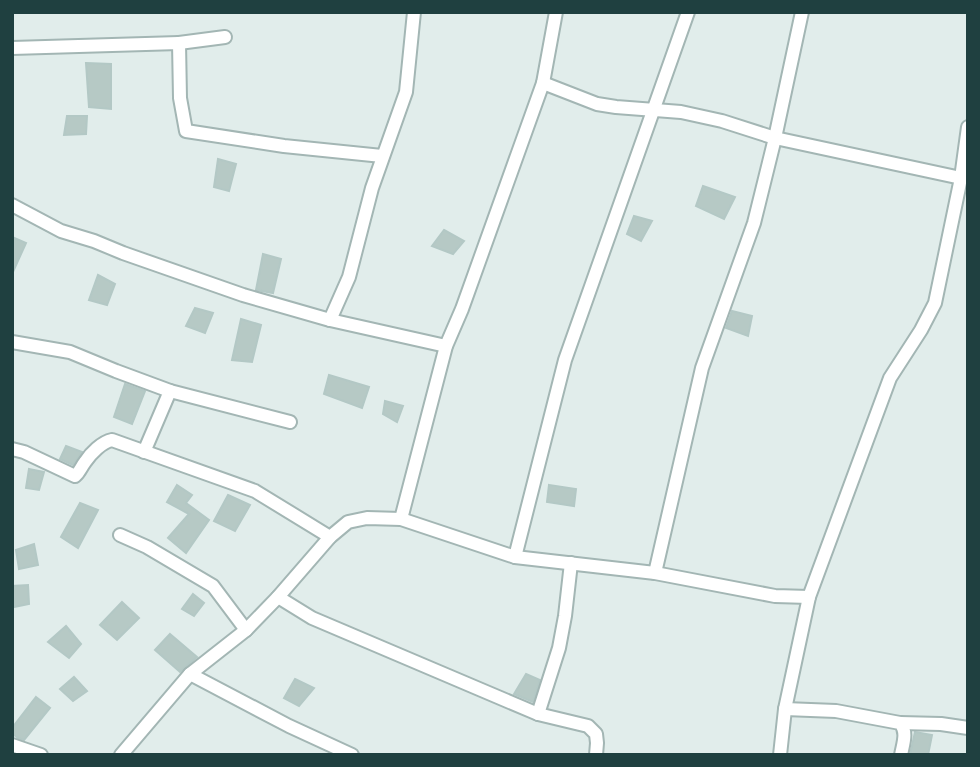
<svg xmlns="http://www.w3.org/2000/svg" width="980" height="767" font-family="'Sofia Sans Condensed',sans-serif">
	<style>
		.building { fill: #b6c9c5; stroke: #b3c8c5; stroke-width: 2 }
		.lines { fill: none; stroke-linecap: round; stroke-linejoin: round }
		.minor-casing { stroke: #a3b6b4; stroke-width: 16 }
		.minor { stroke: #fff; stroke-width: 12 }
	</style>
	<rect width="100%" height="100%" fill="#e1edeb"/>
	<!-- building -->
	<g class="building">
		<polygon points="86,63 111,64 111,109 89,107"/>
		<polygon points="67,116 87,116 86,134 64,135"/>
		<polygon points="218,159 236,164 229,191 214,187"/>
		<polygon points="703,186 735,197 724,219 696,206"/>
		<polygon points="634,216 652,221 641,241 627,234"/>
		<polygon points="444,230 464,241 453,254 432,246"/>
		<polygon points="12,237 26,243 12,274"/>
		<polygon points="263,254 281,259 273,293 256,290"/>
		<polygon points="98,275 115,284 107,305 89,300"/>
		<polygon points="195,308 213,313 205,333 186,326"/>
		<polygon points="732,311 752,316 748,336 726,328"/>
		<polygon points="241,319 261,325 252,362 232,360"/>
		<polygon points="329,375 369,387 362,408 324,394"/>
		<polygon points="125,384 145,391 132,424 114,417"/>
		<polygon points="385,401 403,406 397,422 383,414"/>
		<polygon points="66,446 82,452 73,465 60,459"/>
		<polygon points="29,469 44,472 39,490 26,488"/>
		<polygon points="177,485 192,495 186,503 209,520 186,553 168,538 189,514 167,502"/>
		<polygon points="549,485 576,489 574,506 547,502"/>
		<polygon points="228,495 250,505 235,531 214,521"/>
		<polygon points="80,503 98,510 78,548 61,537"/>
		<polygon points="34,544 38,565 19,569 16,550"/>
		<polygon points="28,585 29,604 14,607 12,586"/>
		<polygon points="193,594 204,603 194,616 182,609"/>
		<polygon points="122,602 139,618 117,640 100,625"/>
		<polygon points="66,626 81,644 69,658 48,642"/>
		<polygon points="170,634 197,657 180,672 155,650"/>
		<polygon points="526,674 540,680 533,702 514,694"/>
		<polygon points="74,677 87,691 73,701 60,689"/>
		<polygon points="295,679 314,688 299,706 284,698"/>
		<polygon points="36,697 50,708 24,740 18,738 12,733 12,728"/>
		<polygon points="915,732 932,735 928,755 910,755"/>
	</g>
	<g class="lines">
		<!-- minor casing -->
		<g class="minor-casing">
			<g id="minor">
				<polyline points="179,43 225,37"/>
				<polyline points="12,48 179,43 180,98 186,131 284,146 382,156"/>
				<polyline points="543,83 597,104 616,107 681,112 722,121 775,138 961,178"/>
				<polyline points="12,205 61,231 94,241 123,253 243,295 330,320 446,346"/>
				<polyline points="330,320 349,277 372,188 406,92 414,12"/>
				<polyline points="12,342 70,352 116,371 170,391 144,452"/>
				<polyline points="170,391 290,422"/>
				<path d="M12 449 24 452 75 476C80 472 81 467 85 462 91 453 102 442 112 440L255 491 330 537"/>
				<polyline points="401,519 446,346 462,309 543,83 556,12"/>
				<polyline points="120,535 147,547 213,586 246,630"/>
				<polyline points="515,557 565,360 688,12"/>
				<polyline points="655,573 702,368 754,223 775,138 802,12"/>
				<polyline points="278,597 312,618 538,714 588,726 596,734 597,743 596,755"/>
				<polyline points="190,674 289,726 352,755"/>
				<path d="M785 709 836 711 900 723C908 732 903 744 901 755"/>
				<polyline points="538,714 559,648 565,616 571,563"/>
				<polyline points="900,723 941,724 968,728"/>
				<polyline points="12,745 41,755"/>
				<polyline points="121,755 190,674 246,630 278,597 330,537 348,522 367,518 401,519 515,557 655,573 775,596 809,597"/>
				<polyline points="780,755 785,709 809,597 890,378 921,330 935,303 961,178 968,127"/>
			</g>
		</g>
		<!-- minor -->
		<use href="#minor" class="minor"/>
	</g>
	<!-- border -->
	<rect width="980" height="767" fill="none" stroke="#1f4040" stroke-width="28"/>
</svg>
